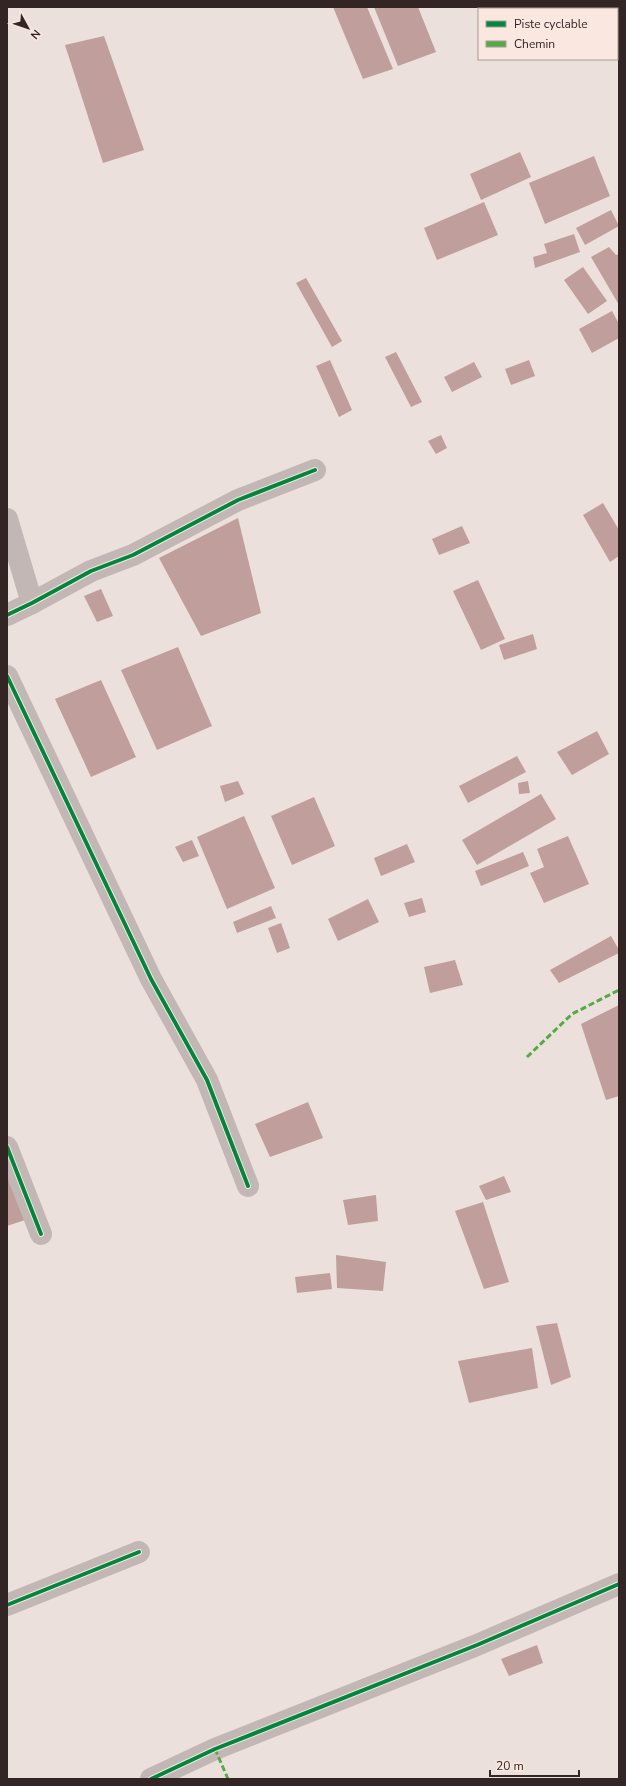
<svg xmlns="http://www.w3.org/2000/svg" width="626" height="1786" font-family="'Nunito Sans',sans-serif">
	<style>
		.building { fill: #c09e9c }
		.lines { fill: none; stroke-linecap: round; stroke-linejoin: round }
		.minor { stroke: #c3b7b5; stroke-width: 22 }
		.quiet { stroke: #54aa44; stroke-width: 3; stroke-dasharray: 6 3; stroke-linecap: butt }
		.cycleway-casing { stroke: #f9e7e0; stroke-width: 6 }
		.cycleway { stroke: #00873e; stroke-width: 4 }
	</style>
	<rect width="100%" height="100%" fill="#ebe0db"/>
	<!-- building -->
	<g class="building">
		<polygon points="333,7 367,7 393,69 363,79"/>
		<polygon points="374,7 418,7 436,52 398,66"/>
		<polygon points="104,36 144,150 103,163 65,45"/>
		<polygon points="520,152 531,177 481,200 470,174"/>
		<polygon points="594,156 610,196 545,224 529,183"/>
		<polygon points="484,202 498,235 437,260 424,228"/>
		<polygon points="611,210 619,226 585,245 576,228"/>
		<polygon points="574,234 580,252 535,268 533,257 547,253 544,244"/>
		<polygon points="609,247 616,255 619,254 619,305 591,257"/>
		<polygon points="583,267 607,301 588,314 564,280"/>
		<polygon points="306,278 342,341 332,347 296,283"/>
		<polygon points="612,311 619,324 619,338 592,353 579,329"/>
		<polygon points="396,352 422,402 411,407 385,357"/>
		<polygon points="330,360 352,410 339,417 316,366"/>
		<polygon points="529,360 535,376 511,385 505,369"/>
		<polygon points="474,362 482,377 452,392 444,377"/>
		<polygon points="441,435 447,448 436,454 428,441"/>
		<polygon points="603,503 619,530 619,556 610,562 583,515"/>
		<polygon points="238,518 261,613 201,636 159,558"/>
		<polygon points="462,526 470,543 439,555 432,539"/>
		<polygon points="478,580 505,639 481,650 453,591"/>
		<polygon points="101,589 113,616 97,622 84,596"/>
		<polygon points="533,634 537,649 504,660 499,645"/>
		<polygon points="178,647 212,726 157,750 121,670"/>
		<polygon points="101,680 136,757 91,777 55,699"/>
		<polygon points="597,731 609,754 572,775 557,752"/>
		<polygon points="517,756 526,772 468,803 459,786"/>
		<polygon points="238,781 244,794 225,802 220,786"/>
		<polygon points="528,781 530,793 519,794 518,783"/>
		<polygon points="541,794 556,819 477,865 462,840"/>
		<polygon points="314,797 335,846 292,865 271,816"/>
		<polygon points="244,816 275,888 227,909 197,837"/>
		<polygon points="568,836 589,884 544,903 530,873 544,867 537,849"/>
		<polygon points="192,840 199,856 183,862 175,847"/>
		<polygon points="407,844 415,862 381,876 374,858"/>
		<polygon points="523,852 529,866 481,886 475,871"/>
		<polygon points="422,898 426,912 409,917 404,903"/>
		<polygon points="368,899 379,922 338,941 328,919"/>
		<polygon points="271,906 276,918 237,933 233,922"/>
		<polygon points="281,923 290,948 277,953 268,928"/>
		<polygon points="611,936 619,950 619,953 559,983 550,970"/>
		<polygon points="455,960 463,985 430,993 424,967"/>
		<polygon points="619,1005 619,1096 606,1100 581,1024"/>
		<polygon points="308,1102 323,1138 270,1157 255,1124"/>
		<polygon points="7,1172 28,1219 7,1226"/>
		<polygon points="504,1176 511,1192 486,1200 479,1186"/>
		<polygon points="376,1195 378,1221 348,1225 343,1200"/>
		<polygon points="483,1202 509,1282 484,1289 455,1211"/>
		<polygon points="336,1255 386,1262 383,1291 337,1288"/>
		<polygon points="330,1273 332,1289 297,1293 295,1277"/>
		<polygon points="557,1323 571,1377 551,1385 536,1326"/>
		<polygon points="532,1348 538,1388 469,1403 458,1361"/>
		<polygon points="537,1645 543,1663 509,1676 501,1659"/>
	</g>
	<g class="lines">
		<!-- minor -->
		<g class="minor">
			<polyline points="7,519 32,603"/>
			<polyline points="7,615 32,603 91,571 133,555 238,500 315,470"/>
			<polyline points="7,676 151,979 207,1080 248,1186"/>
			<polyline points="7,1147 41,1234"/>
			<polyline points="7,1605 139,1552"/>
			<polyline points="151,1779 215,1749 477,1645 619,1584"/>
		</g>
		<!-- quiet -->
		<g class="quiet">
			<polyline points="527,1057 572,1014 619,990"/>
			<polyline points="215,1749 228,1779"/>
		</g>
		<!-- cycleway casing -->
		<g class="cycleway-casing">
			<g id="cycleway">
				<polyline points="7,615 32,603 91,571 133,555 238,500 315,470"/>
				<polyline points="7,676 151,979 207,1080 248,1186"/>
				<polyline points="7,1147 41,1234"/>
				<polyline points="7,1605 139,1552"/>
				<polyline points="151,1779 215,1749 477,1645 619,1584"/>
			</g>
		</g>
		<!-- cycleway -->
		<use href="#cycleway" class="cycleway"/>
	</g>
	<!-- border -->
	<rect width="626" height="1786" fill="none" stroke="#332524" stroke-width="16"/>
	<!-- legend -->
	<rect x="478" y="8" width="140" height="52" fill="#f9e7e0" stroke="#aa9995"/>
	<rect x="486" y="21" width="20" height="6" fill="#00873e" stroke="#aa9995"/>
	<text x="514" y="28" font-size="12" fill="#332524">Piste cyclable</text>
	<rect x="486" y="41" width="20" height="6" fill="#54aa44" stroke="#aa9995"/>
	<text x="514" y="48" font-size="12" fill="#332524">Chemin</text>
	<!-- north arrow -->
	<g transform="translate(28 28) rotate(130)" stroke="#f9e7e0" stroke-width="3" paint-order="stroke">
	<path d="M0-3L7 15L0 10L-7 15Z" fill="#332524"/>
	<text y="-6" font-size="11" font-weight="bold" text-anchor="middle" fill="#332524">N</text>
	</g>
	<!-- scale -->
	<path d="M490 1770v6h89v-6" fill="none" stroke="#332524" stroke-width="2"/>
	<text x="496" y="1770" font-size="12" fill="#332524" stroke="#f9e7e0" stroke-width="3" paint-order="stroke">20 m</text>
</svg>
